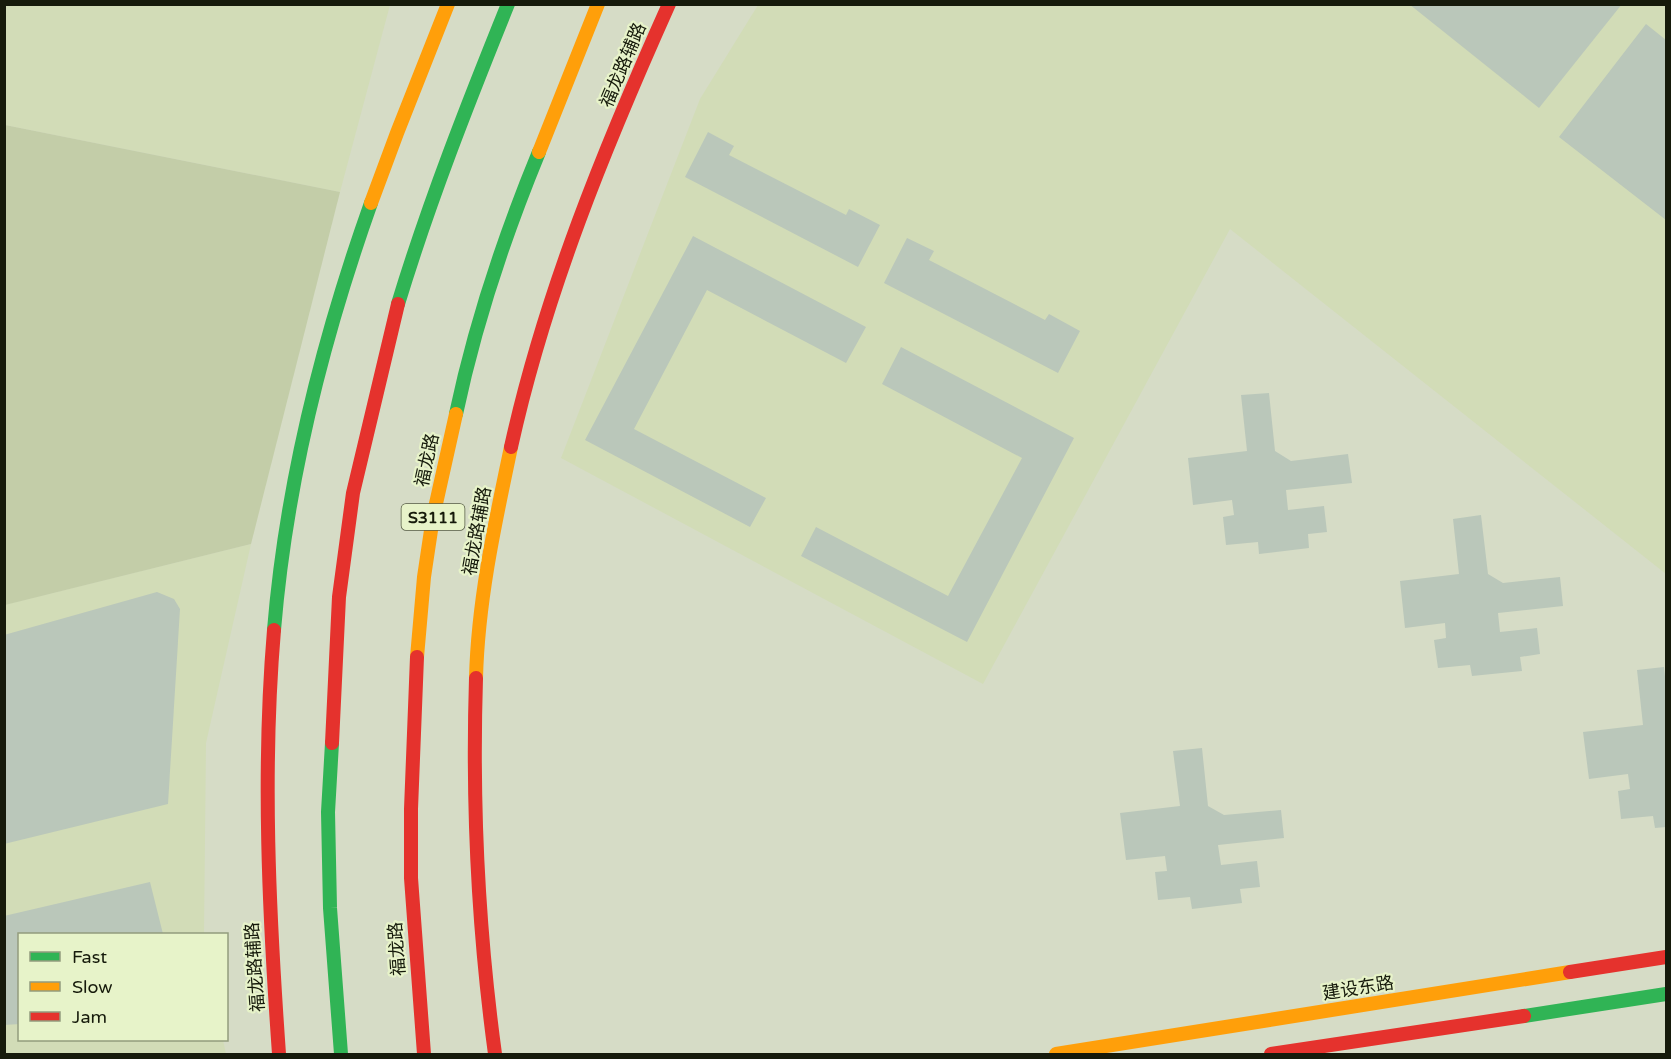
<svg xmlns="http://www.w3.org/2000/svg" width="1671" height="1059" font-family="'Varela Round','Noto Sans SC',sans-serif">
	<style>
		.built { fill: #d2dcb7 }
		.green { fill: #c3cda8 }
		.building { fill: #bac7ba }
		.lines { fill: none; stroke-linecap: round; stroke-linejoin: round }
		.fast { stroke: #30b455; stroke-width: 14 }
		.slow { stroke: #ff9f0a; stroke-width: 14 }
		.jam { stroke: #e5322d; stroke-width: 14 }
		.labels { text-anchor: middle; stroke-width: 4.5; stroke-linejoin: round; paint-order: stroke }
		.shield { fill: #e7f3c9; stroke: #555b44; stroke-width: 1.5 }
		.shield-label { font-size: 16px; font-weight: bold; fill: #161a0b }
		.street-label { font-size: 18px; fill: #161a0b; stroke: #e7f3c9 }
	</style>
	<rect width="100%" height="100%" fill="#d6dcc6"/>
	<!-- built -->
	<g class="built">
		<polygon points="4,5 390,5 340,192 5,125"/>
		<polygon points="758,5 1666,5 1666,574 1230,229 983,684 561,458 700,99"/>
		<polygon points="251,544 206,743 204,934 20,934 20,1040 223,1040 226,1054 5,1054 4,605"/>
	</g>
	<!-- green -->
	<polygon class="green" points="5,125 340,192 251,544 5,605"/>
	<!-- building -->
	<g class="building">
		<polygon points="1409,4 1622,4 1539,108"/>
		<polygon points="1646,24 1666,40 1666,116 1665,118 1666,120 1666,220 1559,137"/>
		<polygon points="708,132 734,146 729,155 846,215 849,209 880,225 858,267 685,177"/>
		<polygon points="693,236 866,327 846,363 707,290 634,429 766,498 750,527 585,440"/>
		<polygon points="907,238 934,251 929,260 1045,320 1049,314 1080,331 1058,373 884,283"/>
		<polygon points="901,347 1074,438 967,642 801,556 816,527 948,596 1022,458 882,384"/>
		<polygon points="1269,393 1275,451 1291,461 1348,454 1352,483 1286,490 1288,510 1324,506 1327,532 1308,534 1309,548 1259,554 1258,542 1226,545 1223,517 1234,515 1232,500 1193,505 1188,458 1247,451 1241,395"/>
		<polygon points="1481,515 1488,574 1503,583 1560,577 1563,606 1498,613 1500,632 1537,628 1540,654 1520,657 1522,671 1472,676 1470,665 1438,668 1434,640 1446,638 1445,623 1405,628 1400,581 1459,574 1453,519"/>
		<polygon points="157,592 174,599 180,609 168,804 4,844 4,635"/>
		<polygon points="1664,667 1666,686 1666,827 1655,828 1653,816 1621,819 1618,791 1630,789 1628,774 1589,779 1583,732 1643,725 1637,670"/>
		<polygon points="1202,748 1208,806 1224,815 1281,810 1284,838 1218,845 1221,865 1257,861 1260,887 1240,889 1242,903 1192,909 1190,897 1158,900 1155,872 1167,871 1165,856 1126,860 1120,813 1180,806 1173,751"/>
		<polygon points="150,882 163,934 20,934 20,1024 4,1025 4,916"/>
	</g>
	<g class="lines">
		<!-- fast -->
		<g class="fast">
			<path d="M398 304C429 202 468 103 508 4"/>
			<path d="M456 414C475 324 504 237 539 152"/>
			<path d="M274 630C286 484 322 341 371 203"/>
			<polyline points="332,743 328,812 330,908 341,1054"/>
			<polyline points="1524,1016 1666,994"/>
		</g>
		<!-- slow -->
		<g class="slow">
			<polyline points="539,152 598,4"/>
			<polyline points="371,203 397,133 448,4"/>
			<polyline points="417,657 424,577 433,517 456,414"/>
			<path d="M476 678C478 600 495 523 511 447"/>
			<polyline points="1056,1054 1570,972"/>
		</g>
		<!-- jam -->
		<g class="jam">
			<path d="M511 447C545 293 605 147 669 4"/>
			<path d="M274 630C262 771 269 913 279 1054"/>
			<polyline points="417,657 411,809 411,878 424,1054"/>
			<path d="M476 678C472 804 478 929 495 1054"/>
			<polyline points="332,743 339,597 353,493 398,304"/>
			<polyline points="1570,972 1666,957"/>
			<polyline points="1271,1054 1524,1016"/>
		</g>
	</g>
	<g class="labels">
		<!-- shield labels -->
		<rect class="shield" x="401.5" y="504" width="63" height="26" rx="4.5"/>
		<g class="shield-label">
			<text x="433" y="523">S3111</text>
		</g>
		<!-- street labels -->
		<g class="street-label">
			<text transform="translate(623 65) rotate(-67)" y="6">福龙路辅路</text>
			<text transform="translate(427 460) rotate(-78)" y="6">福龙路</text>
			<text transform="translate(477 531) rotate(-80)" y="6">福龙路辅路</text>
			<text transform="translate(397 949) rotate(-94)" y="6">福龙路</text>
			<text transform="translate(255 967) rotate(-94)" y="6">福龙路辅路</text>
			<text transform="translate(1358 988) rotate(-9)" y="6">建设东路</text>
		</g>
	</g>
	<!-- border -->
	<rect width="1671" height="1059" fill="none" stroke="#161a0b" stroke-width="12"/>
	<!-- legend -->
	<rect x="18" y="933" width="210" height="108" fill="#e7f3c9" stroke="#939c7d" stroke-width="1.5"/>
	<rect x="30" y="952" width="30" height="9" fill="#30b455" stroke="#939c7d" stroke-width="1.5"/>
	<text x="72" y="963" font-size="18" fill="#161a0b">Fast</text>
	<rect x="30" y="982" width="30" height="9" fill="#ff9f0a" stroke="#939c7d" stroke-width="1.5"/>
	<text x="72" y="993" font-size="18" fill="#161a0b">Slow</text>
	<rect x="30" y="1012" width="30" height="9" fill="#e5322d" stroke="#939c7d" stroke-width="1.5"/>
	<text x="72" y="1023" font-size="18" fill="#161a0b">Jam</text>
</svg>
